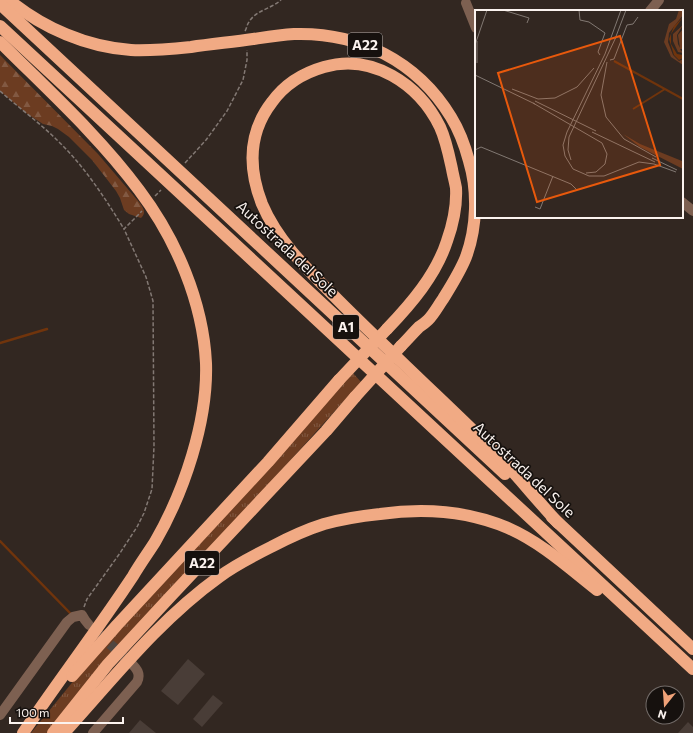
<svg xmlns="http://www.w3.org/2000/svg" width="693" height="733" font-family="Commissioner,sans-serif">
	<style>
		.grass { fill: url(#grass-tufts) }
		.forest { fill: url(#forest-firs) }
		.lines { fill: none; stroke-linecap: round; stroke-linejoin: round }
		.stream { stroke: #70340c; stroke-width: 2.5 }
		.building { fill: #493d37 }
		.minor-tunnel { stroke: #504640; stroke-width: 10; stroke-dasharray: 10 5; stroke-linecap: butt }
		.path { stroke: #837974; stroke-width: 1.5; stroke-dasharray: 4 2; stroke-linecap: butt }
		.minor { stroke: #7d6051; stroke-width: 10 }
		.highway { stroke: #f1aa84; stroke-width: 12 }
		.highway-bridge { stroke: #f1aa84; stroke-width: 12 }
		.labels { text-anchor: middle; stroke-width: 3.5; stroke-linejoin: round; paint-order: stroke }
		.shield { fill: #16110e; stroke: #b6afac; stroke-width: 1 }
		.shield-label { font-size: 14px; font-weight: bold; fill: #fbf3ef }
		.street-label { font-size: 15px; fill: #fbf3ef; stroke: #16110e }
		.inset-river { fill: none; stroke: #70340c; stroke-width: 2 }
		.inset-road { fill: none; stroke: #827973; stroke-width: 1 }
		.view { fill: #e8590c; fill-opacity: 0.15; stroke: #e8590c; stroke-width: 2 }
		.inset-edge { fill: none; stroke: #fbf3ef; stroke-width: 2 }
	</style>
	<defs>
		<pattern id="grass-tufts" width="24" height="20" patternUnits="userSpaceOnUse"><rect width="24" height="20" fill="#6c3c21"/><path d="M3 7l-1-3M5 7V3M7 7l1-3M15 17l-1-3M17 17v-4M19 17l1-3" fill="none" stroke="#825942"/></pattern>
		<pattern id="forest-firs" width="22" height="20" patternUnits="userSpaceOnUse"><rect width="22" height="20" fill="#6c3c21"/><path d="M5 1l3.5 6h-7zM16 11l3.5 6h-7z" fill="#825942"/></pattern>
	</defs>
	<rect width="100%" height="100%" fill="#322721"/>
	<!-- grass -->
	<polygon class="grass" points="353,373 361,382 193,568 48,733 31,733 97,652"/>
	<!-- forest -->
	<path class="forest" d="M0 55 98 154 139 202C143 207 147 213 141 218L129 214 124 210 120 198 116 191 106 178 92 160 69 137 58 129 52 126 43 124 26 113 0 91Z"/>
	<g class="lines">
		<!-- stream -->
		<g class="stream">
			<polyline points="0,343 47,329"/>
			<polyline points="0,541 70,613"/>
		</g>
	</g>
	<!-- building -->
	<g class="building">
		<polygon points="188,659 205,674 178,705 161,691"/>
		<polygon points="213,695 223,703 202,727 193,719"/>
		<polygon points="140,720 156,733 129,733"/>
		<polygon points="688,722 693,727 693,733 678,733"/>
	</g>
	<g class="lines">
		<!-- minor-tunnel -->
		<polyline class="minor-tunnel" points="99,634 124,657"/>
		<!-- path -->
		<g class="path">
			<path d="M245 31C247 28 247 24 249 22 256 10 271 9 281 0"/>
			<path d="M0 91C19 108 40 123 58 141 85 167 105 198 124 229"/>
			<polyline points="185,163 206,140 227,111 243,80 247,60 247,50"/>
			<polyline points="155,196 161,190"/>
			<polyline points="84,607 87,599 120,553 137,527 144,513 152,489 154,446 153,301 146,277 124,229 142,211"/>
		</g>
		<!-- minor -->
		<g class="minor">
			<polyline points="466,3 476,28"/>
			<polyline points="650,11 659,0"/>
			<polyline points="682,202 693,211"/>
			<polyline points="0,715 67,622 73,617 82,615 85,620 89,625"/>
			<path d="M93 733 137 682C141 674 137 669 131 663"/>
		</g>
		<!-- highway -->
		<g class="highway">
			<path d="M9 0C43 28 87 47 131 50 151 51 171 49 191 47 211 44 232 42 253 39 267 37 280 35 294 34 359 32 417 61 451 117 459 130 465 146 469 161 478 191 477 227 466 257 460 272 451 286 443 299 438 306 434 314 428 320 425 323 422 325 419 327 413 333 407 340 401 346"/>
			<polyline points="0,4 505,474"/>
			<polyline points="0,26 693,669"/>
			<path d="M0 42C48 90 99 136 139 190 176 239 203 302 206 363 208 421 184 492 155 542 148 553 140 564 133 576 98 629 59 680 23 733"/>
			<path d="M387 329C411 304 436 275 447 241 453 224 457 206 456 188 455 182 453 175 452 169 449 155 446 140 440 127 419 84 372 53 324 67 303 73 285 84 272 102 248 133 248 168 262 204 278 242 309 271 338 300 361 323 384 345 408 368 436 395 465 422 493 450 515 473 536 499 558 523"/>
			<polyline points="552,517 693,649"/>
			<polyline points="72,676 117,625 268,462 339,380"/>
			<polyline points="53,733 108,664 170,597 326,431 355,397"/>
			<path d="M64 733C113 679 159 620 219 577 235 565 253 556 271 547 288 538 305 530 324 524 342 519 361 516 380 514 423 508 468 511 508 528 542 543 569 568 597 590"/>
		</g>
		<!-- highway-bridge -->
		<g class="highway-bridge">
			<polyline points="339,380 387,329"/>
			<polyline points="355,397 401,346"/>
		</g>
	</g>
	<g class="labels">
		<!-- shield labels -->
		<g class="shield">
			<rect x="348" y="33" width="34" height="24" rx="3"/>
			<rect x="333" y="315" width="26" height="24" rx="3"/>
			<rect x="185" y="551" width="34" height="24" rx="3"/>
		</g>
		<g class="shield-label">
			<text x="365" y="50">A22</text>
			<text x="346" y="332">A1</text>
			<text x="202" y="568">A22</text>
		</g>
		<!-- street labels -->
		<g class="street-label">
			<text transform="translate(287 249) rotate(43)" y="5">Autostrada del Sole</text>
			<text transform="translate(524 470) rotate(43)" y="5">Autostrada del Sole</text>
		</g>
	</g>
	<!-- overview -->
	<g transform="translate(475 10)">
		<rect width="208" height="208" fill="#322721"/>
		<path d="M204 0H208V5L194 23 193 32 198 45 204 51 208 49V55L196 47 189 32 194 14 201 9ZM208 15 202 25 203 34 205 38 203 25 208 19V39H205L208 43 203 42 198 31V24ZM148 124 165 134 207 151 208 159 165 137Z" fill="#6c3c21"/>
		<path d="M208 7 196 24V34L202 44 208 45V48L204 50 199 45 194 29 199 16Z" fill="#70340c"/>
		<path class="inset-river" d="M139 51 208 89M158 99 190 79"/>
		<path class="inset-road" d="M28 0 54 8 52 13M104 0 105 10 114 12 130 23 123 42 125 45M146 0 130 44 92 122 88 135 90 146 98 159 114 166H129L164 152 179 154 201 162M140 29 151 0M0 35 12 0M135 50 139 49 152 15 158 14 163 7M132 52 126 85 131 107 149 129 181 147M2 53V31M0 65 60 94M37 79 63 89 80 88 102 77 119 58M60 91 121 121M58 93 127 133 132 144 130 154 121 162 111 163M117 122 180 152M0 140 6 137 96 174 102 180M177 148 202 160M96 150 93 140 94 127 141 27M60 197 65 199 78 166"/>
		<path class="view" d="M145 26 185 155 62 192 23 63Z"/>
		<rect width="208" height="208" class="inset-edge"/>
	</g>
	<!-- north arrow -->
	<g transform="translate(665 705) rotate(197)"><circle r="19" fill="#16110e" stroke="#726b68"/>
	<path d="M0-3L7 15L0 10L-7 15Z" fill="#f0a278"/>
	<text y="-6" font-size="11" font-weight="bold" text-anchor="middle" fill="#fbf3ef">N</text>
	</g>
	<!-- scale -->
	<path d="M10 717v6h113v-6" fill="none" stroke="#fbf3ef" stroke-width="2"/>
	<text x="16" y="717" font-size="12" fill="#fbf3ef" stroke="#16110e" stroke-width="3" paint-order="stroke">100 m</text>
</svg>
